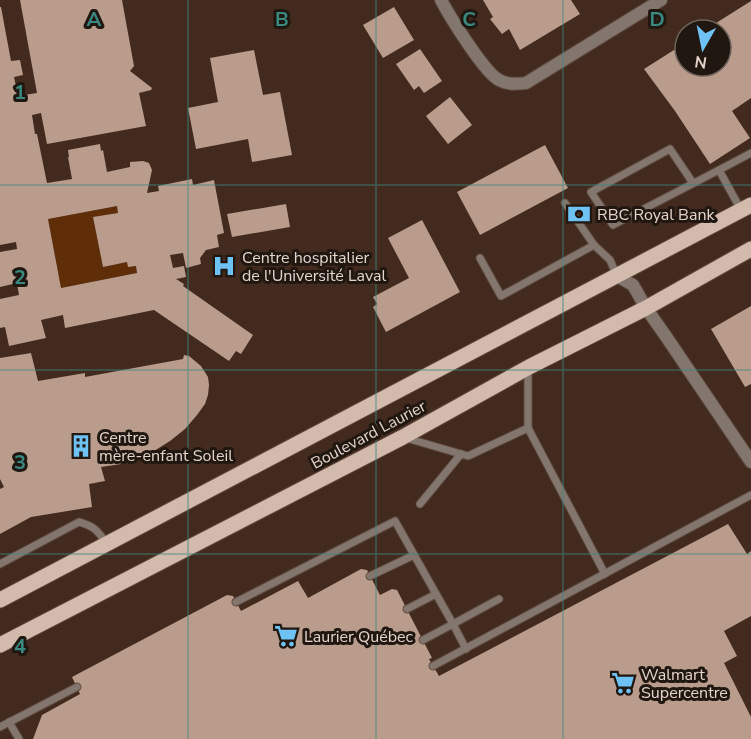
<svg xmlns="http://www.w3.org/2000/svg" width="751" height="739" font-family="'Nunito Sans',sans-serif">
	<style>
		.green { fill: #602d09 }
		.building { fill: #b99c8c; fill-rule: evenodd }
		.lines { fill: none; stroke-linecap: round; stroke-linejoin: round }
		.lane-casing { stroke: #5f493d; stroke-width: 9 }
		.street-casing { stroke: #5f493d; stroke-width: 14 }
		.primary-casing { stroke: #5f493d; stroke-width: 17 }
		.lane { stroke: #82766f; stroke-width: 7 }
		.street { stroke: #82766f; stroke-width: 12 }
		.primary { stroke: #d2baac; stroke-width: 15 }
		.grid { fill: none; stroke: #3a8981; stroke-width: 1.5; stroke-opacity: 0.55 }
		.labels { text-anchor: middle; stroke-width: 6; stroke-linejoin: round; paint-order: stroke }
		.poi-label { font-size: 16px; fill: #e4d4cc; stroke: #211711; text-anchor: start }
		.street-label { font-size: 16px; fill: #e4d4cc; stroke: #211711 }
		.grid-label { font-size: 20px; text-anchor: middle; font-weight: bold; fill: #3a8981; stroke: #211711; stroke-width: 6; stroke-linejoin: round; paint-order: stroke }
	</style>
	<rect width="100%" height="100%" fill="#422b1e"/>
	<!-- green -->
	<polygon class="green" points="117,206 118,213 93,218 103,267 127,262 128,267 136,266 137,273 61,288 48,219"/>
	<!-- building -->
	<g class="building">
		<path d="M20 0H122L134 66 130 71 152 88 151 90 139 93 146 126 47 144 41 113 32 115 35 134H37L47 183 72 179 68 157H69L68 150 100 144 101 151 103 150 107 172 130 167V162L143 161 149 163 152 170 147 193 159 191 158 186 192 179 193 185 214 180 224 233 217 235 219 247 206 250 200 258 201 264 186 268 183 253 170 255 173 268 184 266 186 277 176 279 184 284 183 286 253 335 241 354 236 351 229 361 154 310 65 328 63 315 41 320 46 338 9 346 5 327 0 328V299L19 295 17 283 0 287V252L17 249 16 242 0 245V7H1L11 61 20 60 23 75 14 77 18 96 37 93ZM117 206 118 213 93 217 103 267 127 262 128 267 136 266 137 273 61 288 48 219Z"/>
		<polygon points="483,0 571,0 580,14 520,50 509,29 502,34 490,19 493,17"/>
		<polygon points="751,1 751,98 732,111 750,138 710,164 675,111 644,69 685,43 685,66 721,66 721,30 705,30"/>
		<polygon points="394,7 414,40 383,58 363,25"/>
		<polygon points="420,49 442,81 424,93 419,86 414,90 396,64"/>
		<polygon points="254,50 263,95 280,92 292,155 252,162 248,139 196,149 188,108 218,102 210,58"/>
		<polygon points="450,97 472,125 448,144 426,116"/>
		<polygon points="545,145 568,188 480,235 457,192"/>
		<polygon points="286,204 290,227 232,237 227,214"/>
		<polygon points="422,220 460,292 386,332 373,307 377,304 373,297 409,278 388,238"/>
		<polygon points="751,306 751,384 745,387 711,329"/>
		<polygon points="31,353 38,381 85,373 85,377 183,359 184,355 189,356 201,366 208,377 209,385 208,395 205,404 197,415 185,429 170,441 154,451 138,458 121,464 101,467 105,481 89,484 92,507 31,517 0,534 0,489 4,487 0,479 0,358"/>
		<polygon points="728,524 747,554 751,551 751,616 724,631 737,656 724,663 751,717 751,739 33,739 42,715 80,694 72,677 227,595 233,596 241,611 298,581 308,598 361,569 367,570 380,595 392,589 397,590 432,658 429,659 439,676"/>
	</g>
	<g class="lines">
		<!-- lane casing -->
		<g class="lane-casing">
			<g id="lane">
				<polyline points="693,183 670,149 591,192 613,225 719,170"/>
				<polyline points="565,203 594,245 610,260 617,276"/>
				<polyline points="741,210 719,170 751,153"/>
				<polyline points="480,258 501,296 594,245"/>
				<polyline points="528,428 605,574"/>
				<polyline points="406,438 468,456 528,428 528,369"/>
				<polyline points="420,504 461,454"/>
				<path d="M0 564 79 522C94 526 98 531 107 544"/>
				<polyline points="370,576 414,555"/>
				<polyline points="236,602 395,521 453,624 499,599"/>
				<polyline points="407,609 436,594"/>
				<polyline points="423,640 453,624 466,649"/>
				<polyline points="433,666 751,495"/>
				<polyline points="9,722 19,739"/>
				<polyline points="0,727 77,687"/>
			</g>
		</g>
		<!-- street casing -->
		<g class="street-casing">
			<g id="street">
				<path d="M441 0C450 17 484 72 499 80 508 85 516 84 526 83L661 0"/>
				<polyline points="617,276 633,285 646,308 665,335 751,462"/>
			</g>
		</g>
		<!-- primary casing -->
		<g class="primary-casing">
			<g id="primary">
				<polyline points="0,600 751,205"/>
				<polyline points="0,645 403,437 529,367 646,308 751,249"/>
			</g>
		</g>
		<!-- lane -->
		<use href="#lane" class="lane"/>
		<!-- street -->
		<use href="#street" class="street"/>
		<!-- primary -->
		<use href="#primary" class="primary"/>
	</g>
	<!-- grid -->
	<path class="grid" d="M188 0V739M376 0V739M563 0V739M0 185H751M0 370H751M0 554H751"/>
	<!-- icons -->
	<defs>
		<g id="bank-bare" transform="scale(1.8)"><path d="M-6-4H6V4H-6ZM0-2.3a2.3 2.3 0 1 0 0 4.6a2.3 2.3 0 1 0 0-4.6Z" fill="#6fc2f4" stroke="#211711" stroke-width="2.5" paint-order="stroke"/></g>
		<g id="hospital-bare" transform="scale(1.8)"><path d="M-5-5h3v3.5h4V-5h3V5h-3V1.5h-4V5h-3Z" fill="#6fc2f4" stroke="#211711" stroke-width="2.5" paint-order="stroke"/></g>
		<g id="building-bare" transform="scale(1.8)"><path d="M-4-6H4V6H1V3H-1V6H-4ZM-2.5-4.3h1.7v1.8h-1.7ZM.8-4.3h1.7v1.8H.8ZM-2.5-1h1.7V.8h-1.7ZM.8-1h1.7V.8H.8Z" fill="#6fc2f4" stroke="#211711" stroke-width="2.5" paint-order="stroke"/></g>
		<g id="supermarket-bare" transform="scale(1.8)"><path d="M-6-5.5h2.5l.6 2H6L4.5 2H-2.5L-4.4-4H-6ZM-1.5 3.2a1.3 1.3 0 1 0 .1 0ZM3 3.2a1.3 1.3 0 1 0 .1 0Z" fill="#6fc2f4" stroke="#211711" stroke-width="2.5" paint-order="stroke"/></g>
	</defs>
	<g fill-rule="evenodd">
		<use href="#bank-bare" x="579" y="214"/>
		<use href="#hospital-bare" x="224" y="266"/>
		<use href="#building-bare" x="81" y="446"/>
		<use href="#supermarket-bare" x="286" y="636"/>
		<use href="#supermarket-bare" x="623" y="683"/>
	</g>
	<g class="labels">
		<!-- poi labels -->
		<g class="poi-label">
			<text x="597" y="220">RBC Royal Bank</text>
			<text x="242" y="263">Centre hospitalier<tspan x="242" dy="18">de l'Université Laval</tspan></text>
			<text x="99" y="443">Centre<tspan x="99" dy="18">mère-enfant Soleil</tspan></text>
			<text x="304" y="642">Laurier Québec</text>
			<text x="641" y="680">Walmart<tspan x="641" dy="18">Supercentre</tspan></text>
		</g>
		<!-- street labels -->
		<g class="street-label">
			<text transform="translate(368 434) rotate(-28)" y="6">Boulevard Laurier</text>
		</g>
	</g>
	<g class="grid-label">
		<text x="94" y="26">A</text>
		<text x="282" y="26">B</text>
		<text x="469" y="26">C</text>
		<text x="657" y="26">D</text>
		<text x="20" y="99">1</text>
		<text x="20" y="284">2</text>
		<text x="20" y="469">3</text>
		<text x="20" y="653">4</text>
	</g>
	<!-- north arrow -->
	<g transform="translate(703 48) rotate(189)"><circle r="28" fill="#211711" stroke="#6f635c" stroke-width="1.5"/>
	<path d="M0-4.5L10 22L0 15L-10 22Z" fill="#6fc2f4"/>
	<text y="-9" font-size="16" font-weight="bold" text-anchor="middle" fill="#e4d4cc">N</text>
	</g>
</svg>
